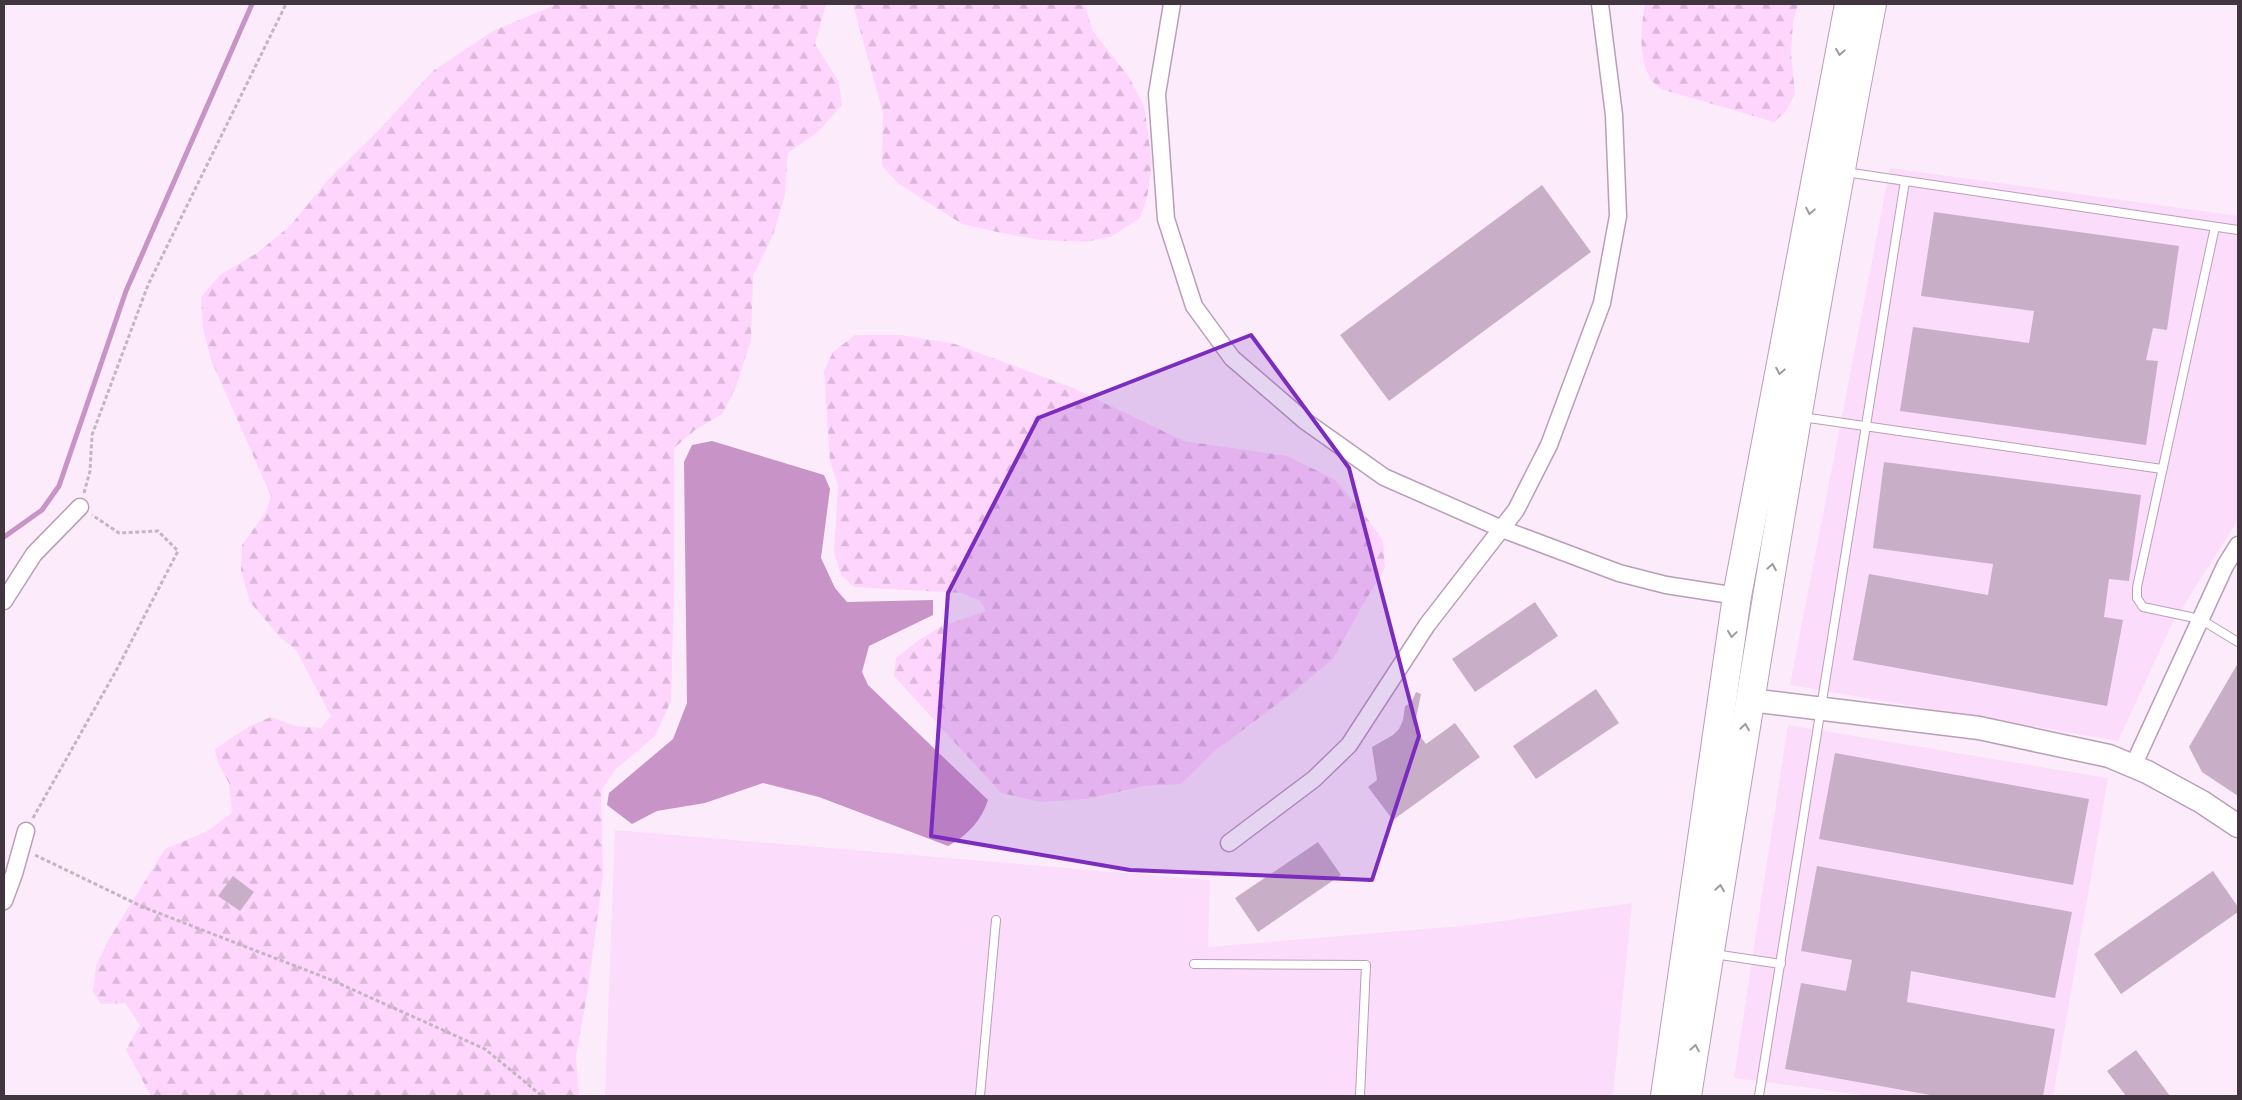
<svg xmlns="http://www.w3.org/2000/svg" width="2242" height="1100" font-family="'Open Sans',sans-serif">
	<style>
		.built { fill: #fcdcfb }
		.forest { fill: url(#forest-firs) }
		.water { fill: #c893c6 }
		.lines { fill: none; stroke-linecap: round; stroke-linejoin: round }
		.stream { stroke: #c893c6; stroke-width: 5 }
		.building { fill: #c8afc7 }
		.lane-casing { stroke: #b89fb7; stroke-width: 10 }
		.street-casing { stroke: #b89fb7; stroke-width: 19 }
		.secondary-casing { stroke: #b89fb7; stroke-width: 25 }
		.highway-casing { stroke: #b89fb7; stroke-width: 30 }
		.path { stroke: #c3b5c2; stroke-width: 3; stroke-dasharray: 4 2.5; stroke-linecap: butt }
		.lane { stroke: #fff; stroke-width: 8 }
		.street { stroke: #fff; stroke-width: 16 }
		.secondary { stroke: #fff; stroke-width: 22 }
		.highway { stroke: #fff; stroke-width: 28 }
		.oneway { stroke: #a09aa0 }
		.marked { fill: #7b2cbf; fill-opacity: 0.2; stroke: #7b2cbf; stroke-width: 4; stroke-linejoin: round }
	</style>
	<defs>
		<pattern id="forest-firs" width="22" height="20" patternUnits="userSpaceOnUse" patternTransform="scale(1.25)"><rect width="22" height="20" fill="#fed5fc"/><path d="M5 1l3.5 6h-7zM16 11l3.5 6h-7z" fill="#dbb7d9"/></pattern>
	</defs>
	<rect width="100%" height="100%" fill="#fcecfb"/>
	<!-- built -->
	<g class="built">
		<polygon points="1890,168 2238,216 2238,520 2172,624 2118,741 1790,685"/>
		<polygon points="1788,725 2108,778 2053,1096 1870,1096 1734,1078"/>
		<polygon points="615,830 1210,880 1208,947 1473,925 1632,903 1613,1096 605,1096"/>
	</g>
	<!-- forest -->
	<g class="forest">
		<polygon points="557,4 826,4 815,44 839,82 842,105 818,132 788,153 785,195 773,235 753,276 751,340 736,387 722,414 695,430 674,448 674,593 671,701 655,736 616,769 601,790 603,875 588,989 576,1056 579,1096 151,1096 126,1050 140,1025 125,1003 101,1004 93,992 96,966 109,939 165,849 206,832 232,813 229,783 218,763 215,749 248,727 271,717 295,726 321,728 331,716 296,650 280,637 250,602 241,571 242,545 266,512 271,496 211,360 203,328 201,297 220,275 257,253 290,226 327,181 378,131 433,71 493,31"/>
		<polygon points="853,4 1085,4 1092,30 1129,77 1144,106 1152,162 1147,198 1140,218 1112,236 1086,242 1041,240 997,232 962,224 899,184 882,166 883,113"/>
		<path d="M1645 4H1798L1793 22 1791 53 1795 94 1786 111 1774 122 1661 89C1658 86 1652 82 1650 78 1638 57 1641 26 1645 4Z"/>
		<polygon points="855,335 901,335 955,344 1073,388 1184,441 1287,456 1334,479 1363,512 1383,541 1385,568 1361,608 1333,659 1292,693 1216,750 1181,784 1144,786 1087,799 1041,802 1001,793 894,676 896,658 919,640 942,626 986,611 980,601 962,593 854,587 841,575 834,552 838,485 830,461 824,371 833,352"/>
	</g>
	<!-- water -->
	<path class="water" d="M712 441 824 475 830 489 821 558 835 588 847 602 933 600V615L869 646 862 672 868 685 988 800C982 820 967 836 948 846L819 797 763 783 705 803 657 811 632 824 607 805 609 793 673 739 687 703 684 462 692 445Z"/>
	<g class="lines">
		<!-- stream -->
		<polyline class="stream" points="4,537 42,510 59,486 126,291 252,4"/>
	</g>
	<!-- building -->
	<g class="building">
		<polygon points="1542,185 1591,252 1389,401 1340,335"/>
		<polygon points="1934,212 2179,246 2167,330 2153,328 2146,360 2158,361 2146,445 1900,411 1913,327 2029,343 2034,311 1921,296"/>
		<polygon points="1884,462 2141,495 2129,581 2109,579 2104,617 2123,620 2107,706 1853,660 1869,574 1988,595 1993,564 1873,548"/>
		<polygon points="1535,602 1558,636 1475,692 1452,659"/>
		<polygon points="2238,663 2238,796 2202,772 2189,747"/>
		<polygon points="1596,689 1619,723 1536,779 1513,746"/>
		<polygon points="1416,692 1421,694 1414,728 1426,744 1455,723 1480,757 1393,820 1368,787 1377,780 1372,747 1393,735 1399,729 1403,720 1405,706 1411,703"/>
		<polygon points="1835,753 2089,799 2073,885 1819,839"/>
		<polygon points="1318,842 1341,875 1258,932 1235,898"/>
		<polygon points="1817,866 2072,912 2055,998 1911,971 1907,1002 2055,1029 2043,1096 1936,1096 1785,1069 1801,983 1846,991 1852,960 1801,951"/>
		<polygon points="2213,871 2238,907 2238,912 2121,994 2094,954"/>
		<polygon points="233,876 254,892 240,911 218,896"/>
		<polygon points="2136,1050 2170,1096 2126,1096 2107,1071"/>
	</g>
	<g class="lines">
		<!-- lane casing -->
		<g class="lane-casing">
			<g id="lane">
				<polyline points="1845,172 2238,230"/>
				<polyline points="2215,227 2137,587 2137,598 2143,607 2200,619 2238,642"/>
				<polyline points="1802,417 2162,469"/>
				<polyline points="1714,954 1781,964"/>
				<polyline points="1194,964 1366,965 1360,1096"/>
				<polyline points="980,1096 996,920"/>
				<polyline points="1759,1096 1905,181"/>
			</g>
		</g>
		<!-- street casing -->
		<g class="street-casing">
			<g id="street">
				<polyline points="1172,4 1157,94 1166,219 1194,306 1232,358 1305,421 1384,477 1502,529 1619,573 1666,585 1737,596"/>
				<polyline points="4,601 34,554 80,507"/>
				<polyline points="2133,766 2225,566 2238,545"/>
				<polyline points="1229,843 1314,779 1349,745 1427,625 1516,510 1549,445 1602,303 1618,216 1614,115 1600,4"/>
				<polyline points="4,901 14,874 26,831"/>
			</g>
		</g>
		<!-- secondary casing -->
		<g class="secondary-casing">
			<polyline id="secondary" points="1750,700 1979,728 2109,756 2147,772 2202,802 2238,826"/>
		</g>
		<!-- highway casing -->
		<g class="highway-casing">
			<g id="highway">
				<polyline points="1665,1096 1737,596 1849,4"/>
				<path d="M1687 1096C1745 731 1802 366 1872 4"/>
			</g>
		</g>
		<!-- path -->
		<g class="path">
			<polyline points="84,493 90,471 92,435 148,285 286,4"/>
			<polyline points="33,818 117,669 178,551 158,531 119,533 92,515"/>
			<polyline points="35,855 143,907 329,979 485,1049 542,1096"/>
		</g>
		<!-- lane -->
		<use href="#lane" class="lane"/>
		<!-- street -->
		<use href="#street" class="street"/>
		<!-- secondary -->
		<use href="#secondary" class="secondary"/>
		<!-- highway -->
		<use href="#highway" class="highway"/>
	</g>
	<!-- one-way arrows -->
	<defs><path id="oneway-chevron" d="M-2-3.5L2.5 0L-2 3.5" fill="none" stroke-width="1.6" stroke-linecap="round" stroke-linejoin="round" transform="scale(1.25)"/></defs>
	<g class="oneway">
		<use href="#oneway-chevron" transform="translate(1840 52) rotate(100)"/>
		<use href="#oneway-chevron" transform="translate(1810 211) rotate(101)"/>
		<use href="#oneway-chevron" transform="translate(1780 371) rotate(101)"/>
		<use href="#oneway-chevron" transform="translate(1772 567) rotate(-80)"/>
		<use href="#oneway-chevron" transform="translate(1732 634) rotate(98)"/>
		<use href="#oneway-chevron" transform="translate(1745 727) rotate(-81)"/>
		<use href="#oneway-chevron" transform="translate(1720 888) rotate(-81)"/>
		<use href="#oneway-chevron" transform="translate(1695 1048) rotate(-81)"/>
	</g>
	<!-- marked area -->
	<path class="marked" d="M1251 335 1349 468 1419 736 1372 880 1130 870 931 836 948 593 1038 418Z"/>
	<!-- border -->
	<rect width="2242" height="1100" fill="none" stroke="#413640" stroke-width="10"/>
</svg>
